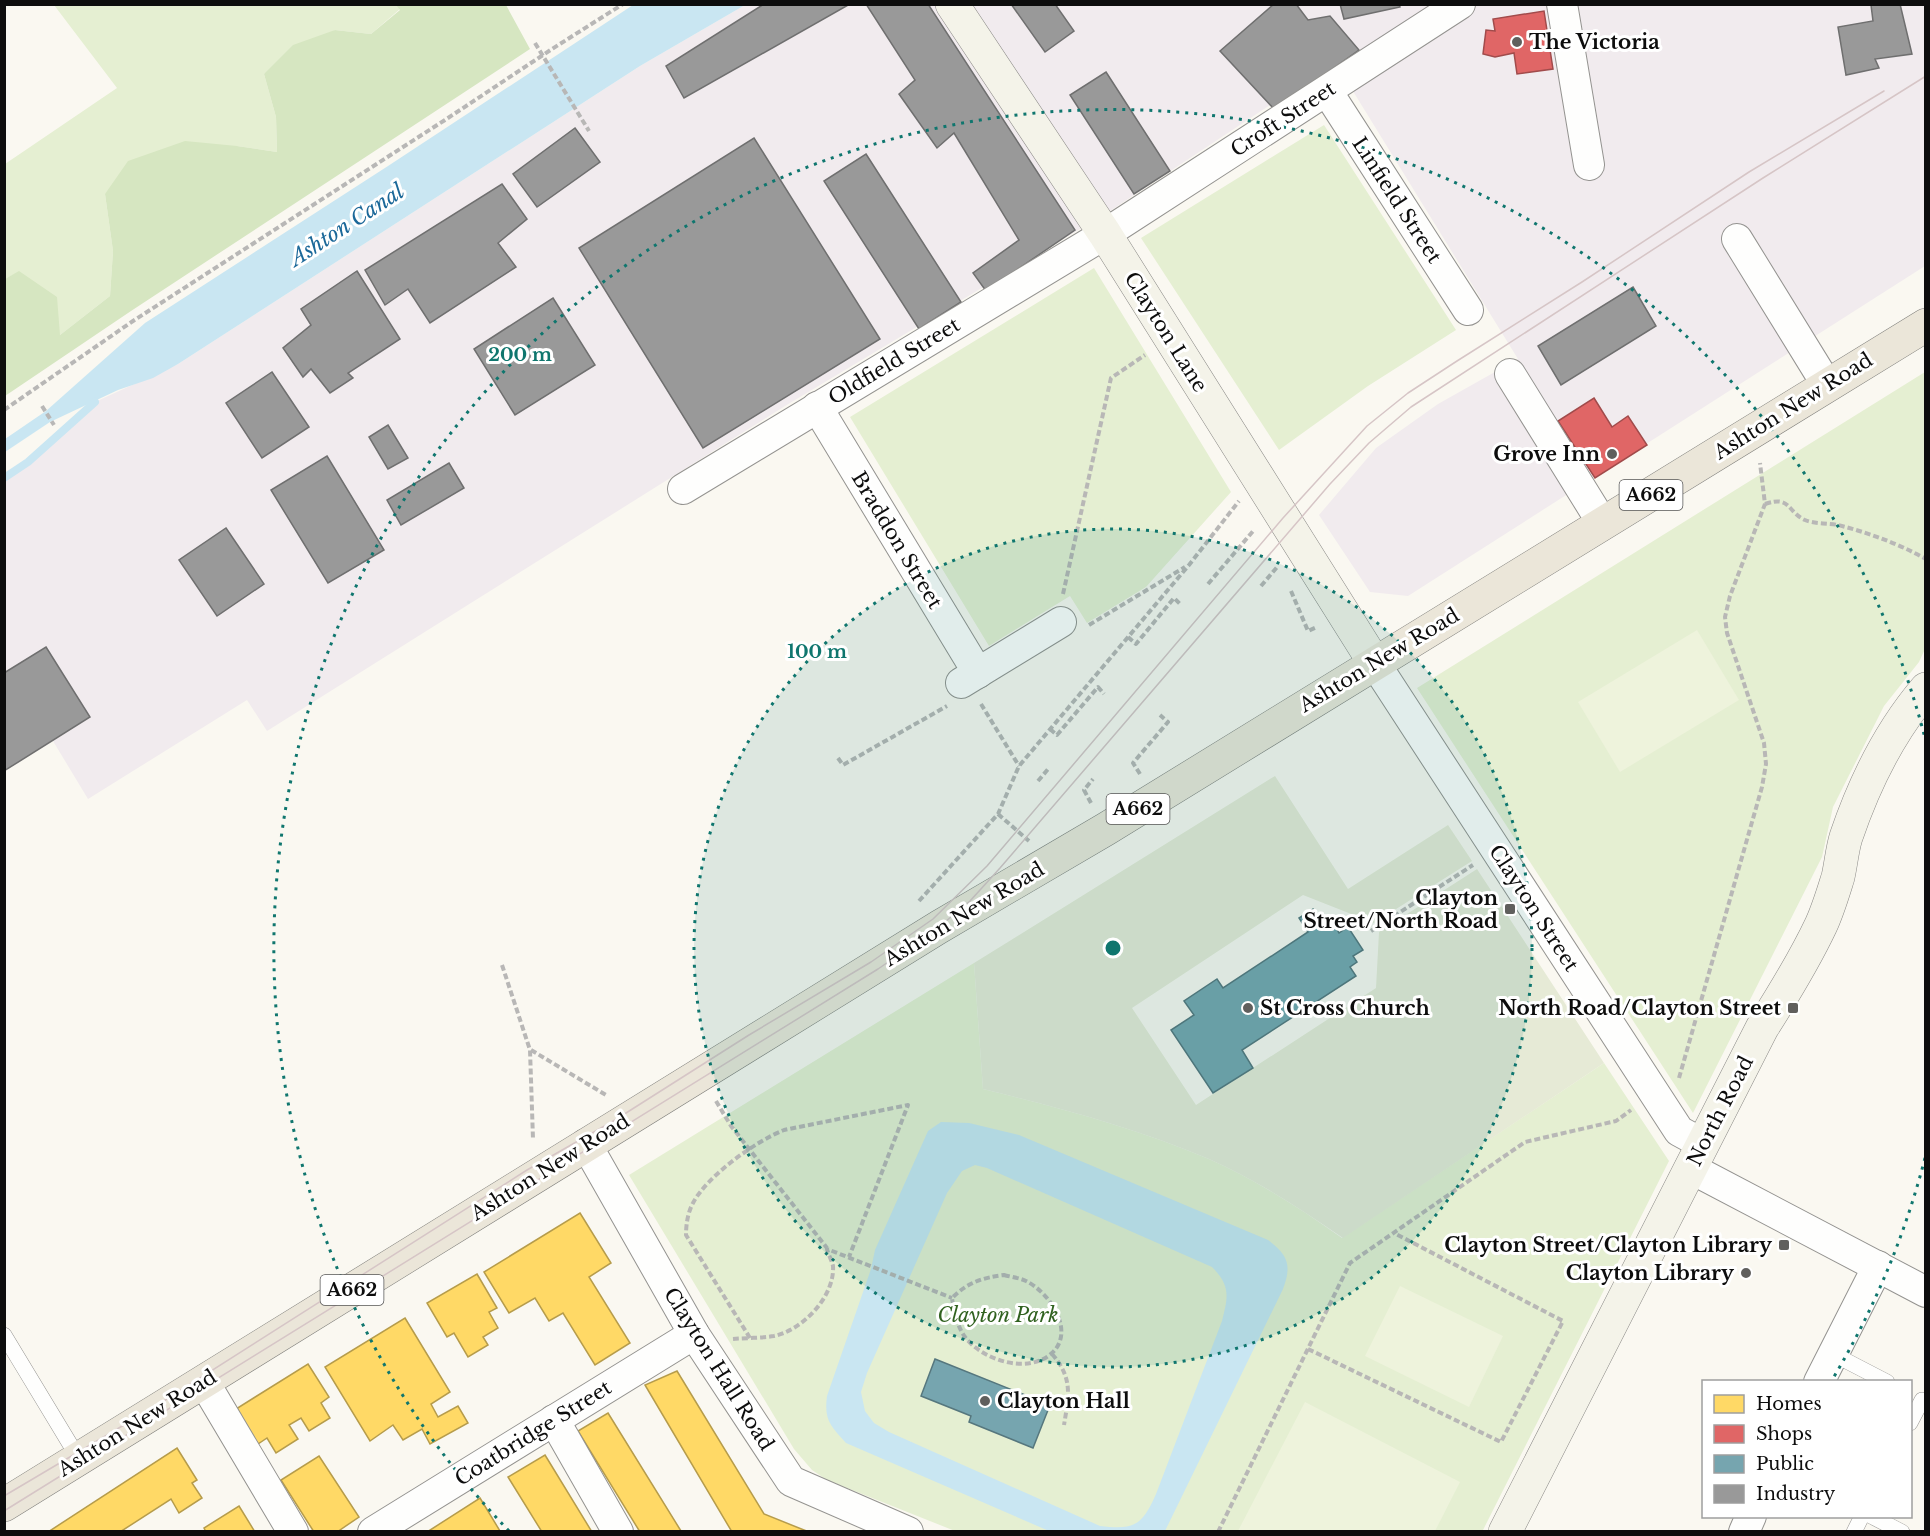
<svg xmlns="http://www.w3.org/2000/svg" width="1930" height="1536" font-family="'Libre Baskerville',serif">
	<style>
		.industrial { fill: #f1ebee }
		.green { fill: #e5efd2 }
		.forest { fill: #d6e6c1 }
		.cemetery { fill: #e6ead6 }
		.pitch { fill: #eef3dc }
		.water { fill: #c9e6f2; fill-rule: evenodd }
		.homes { fill: #ffd966; stroke: #b69c4b; stroke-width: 1.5 }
		.shops { fill: #e06666; stroke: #a14b4b; stroke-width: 1.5 }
		.public { fill: #76a5af; stroke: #56777e; stroke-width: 1.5 }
		.industry { fill: #999; stroke: #6f6f6f; stroke-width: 1.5 }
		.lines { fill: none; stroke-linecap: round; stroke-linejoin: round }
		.stream { stroke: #c9e6f2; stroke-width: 8 }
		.lane-casing { stroke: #949390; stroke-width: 16 }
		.street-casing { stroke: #949390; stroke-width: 32 }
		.secondary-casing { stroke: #8a8986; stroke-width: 34 }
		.primary-casing { stroke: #81807d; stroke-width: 34 }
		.path { stroke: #b8b7b6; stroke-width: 4; stroke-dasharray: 6 3; stroke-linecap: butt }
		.lane { stroke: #fefefd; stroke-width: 15 }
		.street { stroke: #fefefd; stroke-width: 30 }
		.secondary { stroke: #f4f3e9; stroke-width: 33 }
		.primary { stroke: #ebe6d9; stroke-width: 33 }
		.tram { stroke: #d6c5c6; stroke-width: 1.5 }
		.path-bridge { stroke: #b8b7b6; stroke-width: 4; stroke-dasharray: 6 3; stroke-linecap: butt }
		.ring { fill: none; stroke: #0f766e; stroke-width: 3; stroke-dasharray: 3 6 }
		.poi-dot { fill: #605f5d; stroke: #fff; stroke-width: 2 }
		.labels { text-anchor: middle; stroke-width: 6; stroke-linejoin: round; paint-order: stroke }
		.shield { fill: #fff; stroke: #565656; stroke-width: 1.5 }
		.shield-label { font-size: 18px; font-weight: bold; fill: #0d0d0d }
		.poi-label { font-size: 20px; font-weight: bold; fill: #0d0d0d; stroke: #fff; text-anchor: end }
		.street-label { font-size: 20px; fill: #0d0d0d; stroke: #fff }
		.park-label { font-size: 20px; font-style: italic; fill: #316220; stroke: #fff }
		.water-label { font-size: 21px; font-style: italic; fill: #1b6899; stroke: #fff }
		.centre { fill: #0f766e; stroke: #fff; stroke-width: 3 }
		.ring-label { font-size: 18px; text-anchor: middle; font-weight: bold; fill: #0f766e; stroke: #fff; stroke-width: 6; stroke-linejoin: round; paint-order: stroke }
	</style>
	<rect width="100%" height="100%" fill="#faf8f1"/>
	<!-- industrial -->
	<polygon class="industrial" points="745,5 1925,5 1925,266 1408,596 1370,592 1319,515 1376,448 1438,404 1518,359 1335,62 1110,211 785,406 267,731 247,700 88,799 53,741 5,771 5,478 28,462 95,402 178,364 640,66"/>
	<!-- green -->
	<g class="green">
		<polygon points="396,4 400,9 371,34 335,30 264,74 276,117 277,152 237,146 105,194 113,251 110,296 60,335 19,272 5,279 5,164 117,88 54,5"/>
		<polygon points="1324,125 1456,330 1368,386 1279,450 1141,238"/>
		<polygon points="1094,268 1231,492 1146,587 1087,623 1070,596 989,646 850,417"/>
		<polygon points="1925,372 1925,649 1919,662 1884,706 1833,807 1822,857 1693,1113 1417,688"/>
		<path d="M974 963 983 1089C1060 1108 1136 1128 1209 1159 1256 1180 1300 1208 1342 1238L1604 1063 1669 1161 1482 1532 955 1531 827 1480 812 1470 794 1449 629 1175Z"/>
	</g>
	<!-- forest -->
	<polygon class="forest" points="396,5 506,5 530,49 131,311 5,396 5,279 19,271 57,297 60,335 110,296 113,251 105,194 128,161 185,141 237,146 277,152 276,117 264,74 293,45 335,30 371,34 400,10"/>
	<!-- cemetery -->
	<path class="cemetery" d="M1275 776 1348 889 1448 825 1472 861 1374 923 1303 895 1132 1008 1196 1105 1376 988 1379 932 1477 869 1604 1063 1343 1238C1300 1208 1256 1180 1209 1159 1136 1128 1060 1108 983 1089L974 963Z"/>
	<!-- pitch -->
	<g class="pitch">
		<polygon points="1697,630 1739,700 1620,772 1578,702"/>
		<polygon points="1400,1286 1503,1336 1469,1407 1365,1356"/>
		<polygon points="1305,1402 1460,1482 1435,1531 1238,1531"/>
	</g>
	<!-- water -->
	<g class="water">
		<polygon points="633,5 745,5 640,66 178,364 153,378 118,390 50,422 5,452 5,439 46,411 145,323 388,166"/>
		<path d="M941 1122 969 1123 1019 1135 1268 1240C1288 1255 1292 1265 1283 1289L1165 1531H1049L846 1443C830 1425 824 1420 827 1396L871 1269 875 1250 928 1131ZM975 1165 987 1168 1212 1267C1231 1286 1228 1297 1222 1321L1156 1494C1142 1526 1134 1530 1100 1526L889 1432 874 1423 865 1411 861 1392 867 1373 947 1193 962 1171Z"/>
	</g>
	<!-- homes -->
	<g class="homes">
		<polygon points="580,1213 611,1263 589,1277 630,1343 595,1365 563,1313 549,1321 535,1298 509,1313 484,1272"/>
		<polygon points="477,1274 497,1308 489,1312 498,1328 483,1337 488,1345 468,1357 454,1333 447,1337 427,1303"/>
		<polygon points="405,1318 450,1392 431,1404 438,1417 458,1406 468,1423 430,1444 422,1429 403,1440 393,1425 370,1441 325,1367"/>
		<polygon points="308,1364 329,1397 321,1403 330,1418 309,1431 301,1418 289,1425 298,1439 276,1453 267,1438 258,1444 236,1409"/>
		<polygon points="677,1371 764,1514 809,1532 732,1532 645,1385"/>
		<polygon points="608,1413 681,1531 680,1532 640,1532 578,1431"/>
		<polygon points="177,1448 197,1480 192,1483 202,1498 179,1513 171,1499 120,1532 48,1532"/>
		<polygon points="545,1455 592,1532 542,1532 508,1477"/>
		<polygon points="319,1456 359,1517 337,1532 314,1532 281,1480"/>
		<polygon points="480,1498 500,1531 427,1532"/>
		<polygon points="239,1506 255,1532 206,1532 204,1528"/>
	</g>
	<!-- shops -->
	<g class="shops">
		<polygon points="1544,11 1553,69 1517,74 1514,53 1495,57 1483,54 1486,30 1495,31 1493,19"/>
		<polygon points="1594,398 1612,427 1628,416 1647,445 1595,478 1558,421"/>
	</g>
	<!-- public -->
	<g class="public">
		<polygon points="1313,909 1324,927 1332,921 1339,933 1348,927 1363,950 1353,956 1357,962 1350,967 1356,976 1242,1050 1253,1068 1213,1093 1171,1030 1194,1015 1184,1001 1217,979 1223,988 1308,932 1299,918"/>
		<polygon points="935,1359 1050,1405 1033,1448 969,1422 971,1416 921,1396"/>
	</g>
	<!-- industry -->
	<g class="industry">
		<polygon points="764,4 850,4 684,98 666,66"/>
		<polygon points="866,4 928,4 1075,230 986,291 973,273 1019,240 954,133 937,148 899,94 915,80"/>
		<polygon points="1011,4 1055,4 1074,31 1045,52"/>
		<polygon points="1274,4 1296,4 1308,20 1330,16 1359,50 1275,110 1220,51"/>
		<polygon points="1340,4 1399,4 1400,7 1344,19"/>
		<polygon points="1900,4 1912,54 1875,59 1879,68 1846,75 1838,27 1873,21 1871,5"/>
		<polygon points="1106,72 1170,171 1134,194 1070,95"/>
		<polygon points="575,128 600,162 537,207 513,174"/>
		<polygon points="754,138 880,339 703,448 579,248"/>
		<polygon points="866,154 961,302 919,329 824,181"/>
		<polygon points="502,184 527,219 498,243 516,267 430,323 408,289 385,305 365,270"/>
		<polygon points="357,271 400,339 348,373 353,378 330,393 311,369 303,377 283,348 311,325 301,309"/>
		<polygon points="1633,287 1656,326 1561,385 1538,346"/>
		<polygon points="553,298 595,365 515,415 474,349"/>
		<polygon points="272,372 309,427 262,458 226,403"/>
		<polygon points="388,425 408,458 388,469 369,437"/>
		<polygon points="327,456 384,550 328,583 271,490"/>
		<polygon points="449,463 464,488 401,525 387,500"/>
		<polygon points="226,528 264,584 217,616 179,560"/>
		<polygon points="46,647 90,717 4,771 4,673"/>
	</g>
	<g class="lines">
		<!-- stream -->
		<polyline class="stream" points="4,478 28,462 95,402"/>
		<!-- lane casing -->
		<g class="lane-casing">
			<g id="lane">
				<polyline points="4,1335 79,1459"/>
				<polyline points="1833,1354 1887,1382"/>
				<polyline points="1910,1423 1922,1400"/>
				<polyline points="1871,1516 1902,1532"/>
				<polyline points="1854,1532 1862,1516"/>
			</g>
		</g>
		<!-- street casing -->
		<g class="street-casing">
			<g id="street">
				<polyline points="1562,4 1589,165"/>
				<polyline points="1327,91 1468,310"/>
				<polyline points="1737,239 1827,385"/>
				<polyline points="1510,374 1603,524"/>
				<polyline points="817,407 978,673"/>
				<polyline points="683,489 1105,234 1460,4"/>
				<polyline points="1374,662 1679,1131 1703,1144"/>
				<polyline points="961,683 1061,622"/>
				<polyline points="586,1144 694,1334 791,1481 908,1532"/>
				<polyline points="1690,1168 1926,1292"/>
				<polyline points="204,1382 293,1532"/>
				<polyline points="1819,1382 1878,1266"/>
				<polyline points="554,1420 618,1532"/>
				<polyline points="373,1532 694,1334"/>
				<polyline points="1744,1532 1751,1516"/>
			</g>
		</g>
		<!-- secondary casing -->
		<g class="secondary-casing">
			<g id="secondary">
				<polyline points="952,4 1105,234 1374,662"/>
				<path d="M1505 1532 1762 1028C1783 995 1804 961 1821 925 1828 910 1833 893 1838 877 1841 864 1842 850 1846 837 1864 784 1890 731 1926 689"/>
			</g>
		</g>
		<!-- primary casing -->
		<g class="primary-casing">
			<polyline id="primary" points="4,1505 939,927 1106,829 1926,325"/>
		</g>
		<!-- path -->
		<g class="path">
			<polyline points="42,406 54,425"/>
			<polyline points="4,410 133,321 445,120 552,49 623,4"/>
			<path d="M1765 504C1791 495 1787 512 1805 520 1814 524 1828 523 1838 525 1869 533 1897 543 1926 559"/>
			<polyline points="1208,584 1254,530"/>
			<polyline points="1261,586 1278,566"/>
			<polyline points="1291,591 1308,631 1317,627"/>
			<polyline points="1063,594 1111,378 1145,355"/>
			<polyline points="1089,625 1185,567"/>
			<polyline points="1128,637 1136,644 1174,598 1180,604"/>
			<polyline points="981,704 1019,766"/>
			<polyline points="1050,729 1057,735 1098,687 1104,694"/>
			<polyline points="838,758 843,765 947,706"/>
			<polyline points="1140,774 1133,763 1168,722 1160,715"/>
			<polyline points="1038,781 1049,768"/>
			<polyline points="1091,803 1084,790 1093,779"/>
			<polyline points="998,814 1029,841"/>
			<polyline points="919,901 998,814 1019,766 1189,565 1239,501"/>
			<polyline points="1371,931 1473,865"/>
			<polyline points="502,965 530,1050 533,1139"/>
			<polyline points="531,1050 606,1095"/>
			<polyline points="1679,1078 1762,787 1766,764 1764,743 1727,633 1725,617 1730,596 1765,504 1760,463"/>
			<polyline points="716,1101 731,1126 827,1248"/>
			<path d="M1004 1275C1011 1277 1020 1278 1026 1281 1049 1292 1076 1331 1052 1353 1028 1375 982 1360 965 1337 957 1326 954 1311 952 1298 968 1282 982 1278 1004 1275Z"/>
			<path d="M750 1338 686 1235C686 1224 688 1212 693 1203 707 1176 756 1141 784 1130L908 1105 849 1257"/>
			<path d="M733 1339C746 1338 761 1338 774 1336 803 1330 835 1296 833 1266 832 1261 828 1254 827 1249L952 1298"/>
			<polyline points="1308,1349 1501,1442 1563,1321 1394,1233"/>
			<path d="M1052 1354C1073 1378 1069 1395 1064 1425"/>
			<polyline points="1218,1532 1350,1263 1525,1142 1616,1121 1631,1110"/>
		</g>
		<!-- lane -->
		<use href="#lane" class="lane"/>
		<!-- street -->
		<use href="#street" class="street"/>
		<!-- secondary -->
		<use href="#secondary" class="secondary"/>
		<!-- primary -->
		<use href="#primary" class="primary"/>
		<!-- tram -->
		<g class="tram">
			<polyline points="4,1496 156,1406 527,1170 615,1120 749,1035 871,962 933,919 987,866 1283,518 1367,426 1408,393 1457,361 1582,282 1749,172 1884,91"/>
			<polyline points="4,1511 878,969 939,927 970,901 1000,868 1330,484 1369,443 1411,407 1763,178 1926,76"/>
		</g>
		<!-- path-bridge -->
		<polyline class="path-bridge" points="535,43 589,131"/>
	</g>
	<!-- distance rings -->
	<circle cx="1113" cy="948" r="419" fill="#0f766e" fill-opacity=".12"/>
	<g class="ring">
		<circle cx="1113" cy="948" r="419"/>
		<path d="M1925 1158A839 839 0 0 1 1832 1380M509 1531A839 839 0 1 1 1925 738"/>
	</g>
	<!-- markers -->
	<g class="poi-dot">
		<circle cx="1517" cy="42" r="6"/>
		<circle cx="1612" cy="454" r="6"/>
		<rect x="1504" y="903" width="12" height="12" rx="3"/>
		<circle cx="1248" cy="1008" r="6"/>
		<rect x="1787" y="1002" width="12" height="12" rx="3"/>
		<rect x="1778" y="1239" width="12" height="12" rx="3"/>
		<circle cx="1746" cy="1273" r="6"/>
		<circle cx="985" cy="1401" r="6"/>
	</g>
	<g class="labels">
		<!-- shield labels -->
		<g class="shield">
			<rect x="1619.5" y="480" width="63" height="30" rx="4.5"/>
			<rect x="1106.5" y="794" width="63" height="30" rx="4.5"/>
			<rect x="320.5" y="1275" width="63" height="30" rx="4.5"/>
		</g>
		<g class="shield-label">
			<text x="1651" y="501">A662</text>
			<text x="1138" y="815">A662</text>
			<text x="352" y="1296">A662</text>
		</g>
		<!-- poi labels -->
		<g class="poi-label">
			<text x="1529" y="49" text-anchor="start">The Victoria</text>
			<text x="1600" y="461">Grove Inn</text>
			<text x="1498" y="905">Clayton<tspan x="1498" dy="23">Street/North Road</tspan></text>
			<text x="1260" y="1015" text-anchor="start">St Cross Church</text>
			<text x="1781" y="1015">North Road/Clayton Street</text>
			<text x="1772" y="1252">Clayton Street/Clayton Library</text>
			<text x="1734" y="1280">Clayton Library</text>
			<text x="997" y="1408" text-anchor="start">Clayton Hall</text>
		</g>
		<!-- street labels -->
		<g class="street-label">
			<text transform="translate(1283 119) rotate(-33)" y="7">Croft Street</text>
			<text transform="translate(1397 200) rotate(57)" y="7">Linfield Street</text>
			<text transform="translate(1166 332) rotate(58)" y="7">Clayton Lane</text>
			<text transform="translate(894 361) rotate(-31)" y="7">Oldfield Street</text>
			<text transform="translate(1793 406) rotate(-32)" y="7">Ashton New Road</text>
			<text transform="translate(897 540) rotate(59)" y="7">Braddon Street</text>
			<text transform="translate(1379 660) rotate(-31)" y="7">Ashton New Road</text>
			<text transform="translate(1534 908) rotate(57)" y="7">Clayton Street</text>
			<text transform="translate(964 914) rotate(-31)" y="7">Ashton New Road</text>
			<text transform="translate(1720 1111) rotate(-63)" y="7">North Road</text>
			<text transform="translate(550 1167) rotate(-32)" y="7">Ashton New Road</text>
			<text transform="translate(719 1369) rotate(58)" y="7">Clayton Hall Road</text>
			<text transform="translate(137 1423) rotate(-32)" y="7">Ashton New Road</text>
			<text transform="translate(533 1433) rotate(-32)" y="7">Coatbridge Street</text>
		</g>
		<!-- park labels -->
		<g class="park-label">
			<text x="998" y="1322">Clayton Park</text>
		</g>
		<!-- water labels -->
		<g class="water-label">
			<text transform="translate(347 225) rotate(-33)" y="7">Ashton Canal</text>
		</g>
	</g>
	<circle cx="1113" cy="948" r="9" class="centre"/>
	<g class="ring-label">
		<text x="520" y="361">200 m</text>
		<text x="817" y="658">100 m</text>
	</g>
	<!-- border -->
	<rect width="1930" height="1536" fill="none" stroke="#0d0d0d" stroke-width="12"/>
	<!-- legend -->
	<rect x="1702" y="1380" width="210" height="138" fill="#ffffff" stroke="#9e9e9e" stroke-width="1.5"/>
	<rect x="1714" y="1395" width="30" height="18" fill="#ffd966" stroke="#9e9e9e" stroke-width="1.5"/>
	<text x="1756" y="1410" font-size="18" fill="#0d0d0d">Homes</text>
	<rect x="1714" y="1425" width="30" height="18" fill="#e06666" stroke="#9e9e9e" stroke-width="1.5"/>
	<text x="1756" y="1440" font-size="18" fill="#0d0d0d">Shops</text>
	<rect x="1714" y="1455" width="30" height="18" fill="#76a5af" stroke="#9e9e9e" stroke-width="1.5"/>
	<text x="1756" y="1470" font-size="18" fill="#0d0d0d">Public</text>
	<rect x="1714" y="1485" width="30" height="18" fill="#999999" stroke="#9e9e9e" stroke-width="1.5"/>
	<text x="1756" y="1500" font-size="18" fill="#0d0d0d">Industry</text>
</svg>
